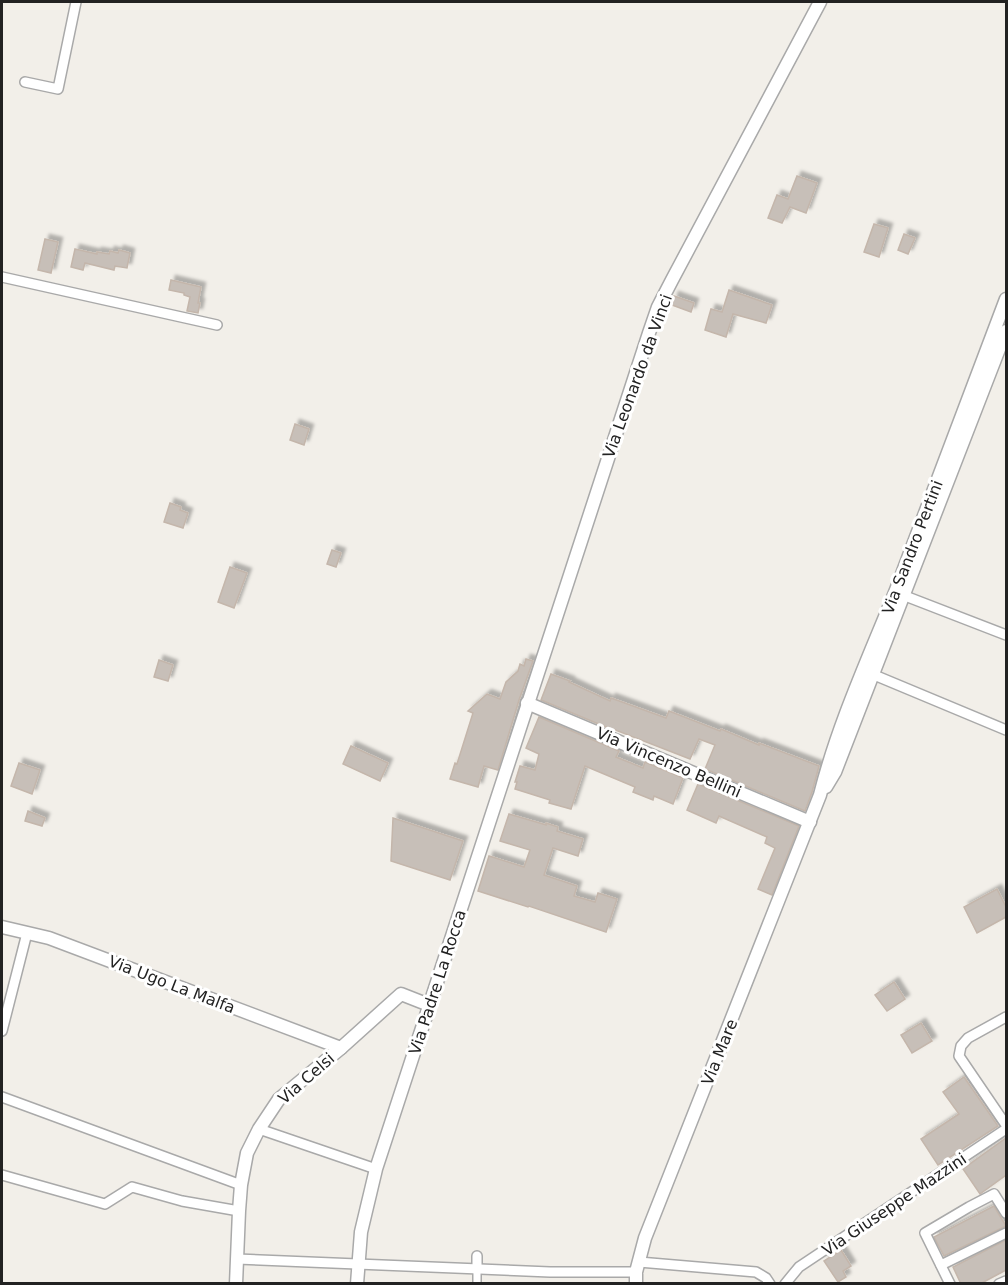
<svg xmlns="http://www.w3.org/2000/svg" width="1008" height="1285" font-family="'DejaVu Sans',sans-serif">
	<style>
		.building { fill: #c7bfb8; stroke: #c4b6ab; stroke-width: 1.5; filter: url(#shadow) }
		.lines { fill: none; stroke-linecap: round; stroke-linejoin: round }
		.pedestrian-casing { stroke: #a9a9a9; stroke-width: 10 }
		.minor-casing { stroke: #a9a9a9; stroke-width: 12 }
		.tertiary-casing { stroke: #a9a9a9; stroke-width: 15 }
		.pedestrian { stroke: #fff; stroke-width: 7 }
		.minor { stroke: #fff; stroke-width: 9 }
		.tertiary { stroke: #fff; stroke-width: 12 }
		.labels { text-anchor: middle; stroke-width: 6; stroke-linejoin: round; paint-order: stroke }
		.street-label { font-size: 16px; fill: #222; stroke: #fff }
	</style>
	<defs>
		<filter id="shadow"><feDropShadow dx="4.5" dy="-4.5" stdDeviation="1.5" flood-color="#0004"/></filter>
	</defs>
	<rect width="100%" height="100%" fill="#f2efe9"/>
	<!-- building -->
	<g class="building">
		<polygon points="797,176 817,183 806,213 790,207 782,223 768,218 777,195 788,199"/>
		<polygon points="874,224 888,228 879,257 864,252"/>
		<polygon points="904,234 915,238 908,254 898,250"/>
		<polygon points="45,239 58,242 51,273 38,270"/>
		<polygon points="75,249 97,254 97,252 109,254 110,251 118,253 119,250 130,253 127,268 115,266 114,270 85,263 83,270 71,267"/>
		<polygon points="171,280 201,287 198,303 200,303 198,313 187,311 190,297 184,295 184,293 169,290"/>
		<polygon points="729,290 772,305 766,323 733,314 726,337 705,330 711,309 722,312"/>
		<polygon points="674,296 694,303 691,312 672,305"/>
		<polygon points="295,424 309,429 304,445 290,440"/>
		<polygon points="170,503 181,507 180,510 188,513 183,528 164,522"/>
		<polygon points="332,550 341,553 336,567 327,564"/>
		<polygon points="230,567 247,573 234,608 218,602"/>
		<polygon points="526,659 533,661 519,700 498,770 484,766 478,787 450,779 455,763 457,764 473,713 468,711 487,694 500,699 506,682 518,671 520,664 524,666"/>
		<polygon points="159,660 173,665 168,681 154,677"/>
		<polygon points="551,674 570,681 569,682 610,701 611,698 666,718 669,711 720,731 721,729 759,745 759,743 819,766 812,792 805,811 705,769 715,745 699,739 690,759 613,729 613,730 541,700"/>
		<polygon points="539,717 619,751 616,757 643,768 645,762 683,778 673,804 654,796 653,800 633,792 635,787 585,766 571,809 549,803 550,800 515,789 517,782 515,782 520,766 535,770 539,754 526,748"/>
		<polygon points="351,746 388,763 380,781 343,764"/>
		<polygon points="19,763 40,770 32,794 11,786"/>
		<polygon points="698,784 799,826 772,895 758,889 775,848 765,843 767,837 719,816 716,823 687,810"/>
		<polygon points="28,811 45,818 42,826 25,821"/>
		<polygon points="509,814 543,824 546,825 546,823 558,827 557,831 583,839 578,856 553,848 544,875 577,886 574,896 595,902 598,893 617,899 606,932 529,906 528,907 478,891 489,856 524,867 530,850 500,841"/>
		<polygon points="393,818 463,841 450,880 391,861"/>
		<polygon points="997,889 1006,907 1006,917 977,933 964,907"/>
		<polygon points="894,982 905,999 887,1011 875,995"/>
		<polygon points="921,1023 932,1041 912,1053 901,1035"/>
		<polygon points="964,1077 998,1126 938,1165 921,1139 959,1114 943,1092"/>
		<polygon points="1006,1138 1006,1175 980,1194 963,1169"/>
		<polygon points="994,1206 1006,1226 944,1256 934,1237"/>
		<polygon points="1006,1240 1006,1270 980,1284 961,1284 953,1267"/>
		<polygon points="841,1250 851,1266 843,1271 846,1277 838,1282 824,1261"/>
	</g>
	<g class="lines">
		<!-- pedestrian casing -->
		<g class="pedestrian-casing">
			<polyline id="pedestrian" points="477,1284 477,1270"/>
		</g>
		<!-- minor casing -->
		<g class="minor-casing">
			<g id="minor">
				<polyline points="25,82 58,89 76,2"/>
				<polyline points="2,277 217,325"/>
				<polyline points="900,594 1006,635"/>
				<polyline points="867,672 1006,730"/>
				<polyline points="1006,1017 968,1038 961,1046 959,1056 1006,1125"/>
				<polyline points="2,1031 27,933"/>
				<polyline points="2,1097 241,1185"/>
				<polyline points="259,1129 376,1169"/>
				<polyline points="2,1175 105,1204 132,1187 182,1201 239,1211"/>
				<polyline points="477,1256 477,1270"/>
				<polyline points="237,1259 550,1272 636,1272"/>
				<polyline points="639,1262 756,1272 766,1278 770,1284"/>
				<polyline points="941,1265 1006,1233"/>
				<polyline points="785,1284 799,1267 1006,1129"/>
				<polyline points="950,1284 925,1233 969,1207 994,1194 1006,1213"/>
				<polyline points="999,1284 1006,1281"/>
			</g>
		</g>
		<!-- tertiary casing -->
		<g class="tertiary-casing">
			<g id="tertiary">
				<polyline points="527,703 810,822"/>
				<polyline points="826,787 835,772 1006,331"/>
				<polyline points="2,927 49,938 341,1048"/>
				<polyline points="236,1284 239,1211 241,1185 247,1153 259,1129 279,1099 341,1048 401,994 429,1005"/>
				<polyline points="357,1284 361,1232 376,1169 649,333 658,307 672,280 820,2"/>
				<path d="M636 1284V1272L645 1238 820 795C838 724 869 657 896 590 933 493 970 396 1006 299"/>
			</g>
		</g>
		<!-- pedestrian -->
		<use href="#pedestrian" class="pedestrian"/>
		<!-- minor -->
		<use href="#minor" class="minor"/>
		<!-- tertiary -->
		<use href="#tertiary" class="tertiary"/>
	</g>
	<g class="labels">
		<!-- street labels -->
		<g class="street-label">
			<text transform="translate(637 376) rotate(-70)" y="6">Via Leonardo da Vinci</text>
			<text transform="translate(912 547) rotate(-69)" y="6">Via Sandro Pertini</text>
			<text transform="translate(669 762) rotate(23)" y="6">Via Vincenzo Bellini</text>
			<text transform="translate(437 982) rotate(-72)" y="6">Via Padre La Rocca</text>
			<text transform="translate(172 984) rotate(21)" y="6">Via Ugo La Malfa</text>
			<text transform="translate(719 1052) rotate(-68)" y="6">Via Mare</text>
			<text transform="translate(306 1078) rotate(-41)" y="6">Via Celsi</text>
			<text transform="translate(894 1204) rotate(-34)" y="6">Via Giuseppe Mazzini</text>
		</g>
	</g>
	<!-- border -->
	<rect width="1008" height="1285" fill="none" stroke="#222222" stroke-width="6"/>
</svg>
